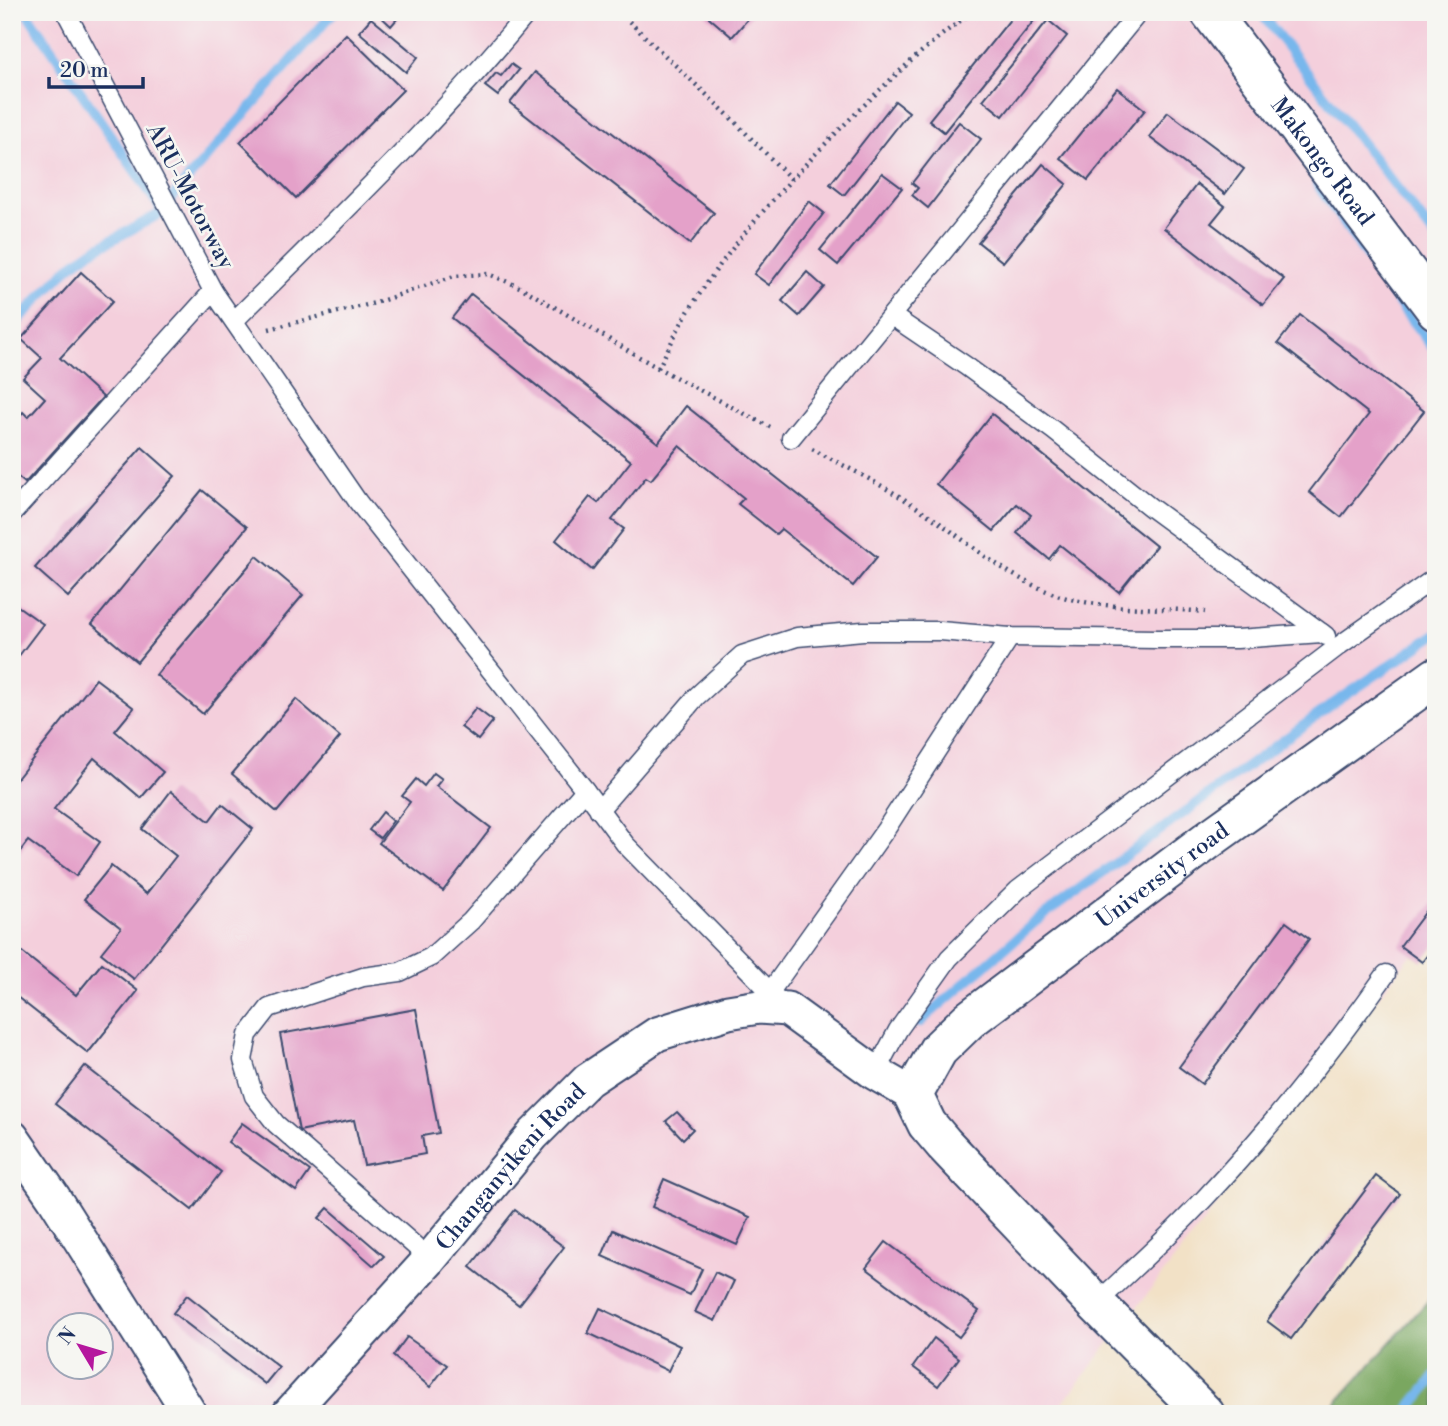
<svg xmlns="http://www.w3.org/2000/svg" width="1448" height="1426" font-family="'Libre Bodoni',serif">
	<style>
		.built { fill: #f4cfdc; fill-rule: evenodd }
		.forest { fill: #7aa761; stroke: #4a6b60; stroke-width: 2 }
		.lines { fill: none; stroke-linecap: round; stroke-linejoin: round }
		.stream { stroke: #78b7ec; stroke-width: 10 }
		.building { fill: #e4a1c9 }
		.service-casing { stroke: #3b4a6e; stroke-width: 21 }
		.minor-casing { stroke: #3b4a6e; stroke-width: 37 }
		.tertiary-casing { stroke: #3b4a6e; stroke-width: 42 }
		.path { stroke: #3b4a6e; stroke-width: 4.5; stroke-dasharray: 2 5; stroke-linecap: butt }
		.service { stroke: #fff; stroke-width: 18 }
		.minor { stroke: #fff; stroke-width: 33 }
		.tertiary { stroke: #fff; stroke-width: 38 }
		.labels { text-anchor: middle; stroke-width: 5; stroke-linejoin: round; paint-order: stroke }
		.street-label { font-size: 23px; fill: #1b2f5e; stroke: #f6f6f2 }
	</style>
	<rect width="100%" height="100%" fill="#f6f6f2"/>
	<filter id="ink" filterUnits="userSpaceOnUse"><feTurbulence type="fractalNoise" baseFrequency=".0143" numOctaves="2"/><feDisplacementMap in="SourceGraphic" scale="14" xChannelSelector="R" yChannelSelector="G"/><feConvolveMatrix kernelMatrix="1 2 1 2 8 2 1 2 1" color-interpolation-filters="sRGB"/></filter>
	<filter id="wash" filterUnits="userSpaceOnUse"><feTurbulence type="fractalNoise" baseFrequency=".00686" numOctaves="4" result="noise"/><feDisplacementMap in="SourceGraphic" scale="28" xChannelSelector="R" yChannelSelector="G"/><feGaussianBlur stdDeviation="1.57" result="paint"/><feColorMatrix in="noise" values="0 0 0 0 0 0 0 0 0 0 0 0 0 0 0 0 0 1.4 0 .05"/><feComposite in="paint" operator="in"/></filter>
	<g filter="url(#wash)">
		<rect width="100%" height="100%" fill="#f2e1c6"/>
		<!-- built -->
		<path class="built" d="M12 12H1436V923L1054 1414H12ZM60 1324H102V1366H60Z"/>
		<!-- forest -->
		<polygon class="forest" points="1436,1292 1436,1414 1331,1414 1329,1411"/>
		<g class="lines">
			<!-- stream -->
			<g class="stream">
				<polyline points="1260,12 1436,238"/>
				<polyline points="1317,184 1405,312 1436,352"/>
				<polyline points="167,203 334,12"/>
				<polyline points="12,327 69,267 92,251 163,212 26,12"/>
				<polyline points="919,1023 1035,922 1330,706 1436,634"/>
				<polyline points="1405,1414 1436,1376"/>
			</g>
		</g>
		<g id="blocks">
			<!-- building -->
			<g class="building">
				<polygon points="376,12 403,12 391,26"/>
				<polygon points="703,12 754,12 732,37"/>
				<polygon points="1016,12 1041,12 944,132 929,120"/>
				<polygon points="371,18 418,57 406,72 359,32"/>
				<polygon points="1048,20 1067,36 1003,116 983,100"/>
				<polygon points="346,34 403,90 296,198 240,142"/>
				<polygon points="511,64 519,70 498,96 485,86 496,73 501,76"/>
				<polygon points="535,72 714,213 690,244 510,103"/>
				<polygon points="1117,88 1145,110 1088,180 1060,158"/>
				<polygon points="895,101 909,112 844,195 830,184"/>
				<polygon points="1168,112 1244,169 1225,194 1149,137"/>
				<polygon points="959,122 981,139 928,208 912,195 918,188 912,183"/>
				<polygon points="1043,164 1067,184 1003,262 978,242"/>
				<polygon points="882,173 902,188 838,265 820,250"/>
				<polygon points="1197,184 1225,206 1211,223 1284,279 1263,305 1164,228"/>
				<polygon points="809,201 824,213 769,285 754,274"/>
				<polygon points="81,272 113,301 60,358 103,397 25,483 12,472 12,425 23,412 28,417 45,398 23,378 42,358 21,339"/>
				<polygon points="807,272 824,287 799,316 782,301"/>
				<polygon points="471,294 658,443 686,406 877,557 853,586 781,529 776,534 738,504 744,498 679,446 651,480 646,477 612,520 624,529 592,570 556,540 590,497 598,503 631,461 452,318"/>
				<polygon points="1300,315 1424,411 1341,517 1309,492 1369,414 1278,343"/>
				<polygon points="992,414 1156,546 1119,592 1060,545 1049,559 1017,533 1031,515 1017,504 994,531 936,484"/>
				<polygon points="142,447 175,476 68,597 35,568"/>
				<polygon points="202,490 247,527 137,662 92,624"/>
				<polygon points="257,556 303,595 203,714 156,675"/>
				<polygon points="12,602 43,624 15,661 12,659"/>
				<polygon points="96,679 134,708 115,731 163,772 141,798 94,758 54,809 100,842 76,876 28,841 12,862 12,785"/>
				<polygon points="296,699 340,737 277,812 232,774"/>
				<polygon points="476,708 493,721 478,740 461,727"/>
				<polygon points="434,773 442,779 436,786 491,828 443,891 379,843 410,802 402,796 416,779 424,786"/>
				<polygon points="171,791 209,821 222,804 253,829 134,979 101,953 121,928 84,899 111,866 146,894 176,856 142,829"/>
				<polygon points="383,812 393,821 380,838 369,830"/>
				<polygon points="1436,898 1436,944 1422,962 1400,946"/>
				<polygon points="1286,922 1309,939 1202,1084 1179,1067"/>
				<polygon points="12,944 76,995 102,963 138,991 88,1053 12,993"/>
				<polygon points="416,1009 439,1133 422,1136 425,1154 364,1165 354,1120 299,1131 280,1034"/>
				<polygon points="85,1066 221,1172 192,1210 55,1104"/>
				<polygon points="677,1112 693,1129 683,1139 666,1121"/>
				<polygon points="242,1123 310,1171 296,1191 228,1142"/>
				<polygon points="1376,1176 1400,1194 1291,1339 1267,1321"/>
				<polygon points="664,1179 750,1217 737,1245 652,1207"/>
				<polygon points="328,1208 384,1256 374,1266 319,1218"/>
				<polygon points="515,1210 564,1247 519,1305 470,1267"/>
				<polygon points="613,1230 702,1269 690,1295 602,1256"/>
				<polygon points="886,1242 979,1311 959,1337 866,1268"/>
				<polygon points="715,1272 734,1281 715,1321 695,1312"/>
				<polygon points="187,1295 279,1367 265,1384 173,1313"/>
				<polygon points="600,1308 680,1346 668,1371 588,1333"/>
				<polygon points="407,1337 447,1365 430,1387 393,1356"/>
				<polygon points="934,1338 959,1358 938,1386 913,1367"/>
			</g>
		</g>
	</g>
	<g filter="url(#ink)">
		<use href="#blocks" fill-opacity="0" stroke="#3b4a6e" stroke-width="2"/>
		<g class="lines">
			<!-- service casing -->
			<g class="service-casing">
				<g id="service">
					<polyline points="66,12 213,291 358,502 585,790 625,844 784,1006"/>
					<polyline points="892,316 966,366 1053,430 1150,507 1326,636"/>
					<path d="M234 321C335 221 438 122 528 12"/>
					<polyline points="791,438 1139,12"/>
					<polyline points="12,514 213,291"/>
					<polyline points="599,810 697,696 742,655 797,637 863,631 940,631 1010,637 1157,639 1237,639 1322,633"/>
					<polyline points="770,992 886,829 1010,637"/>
					<polyline points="875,1073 898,1030 949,958 1018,890 1340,645 1436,577"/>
					<polyline points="430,1259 276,1124 254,1096 243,1060 248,1035 269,1008 363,977 400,972 431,957 471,921 585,790"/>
					<path d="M1096 1304C1132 1269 1170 1236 1204 1199 1270 1129 1330 1053 1386 974"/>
				</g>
			</g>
			<!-- minor casing -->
			<g class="minor-casing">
				<g id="minor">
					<polyline points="12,1137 54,1198 190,1414"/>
					<path id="s1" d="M289 1414 430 1259 533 1135 588 1080 657 1034 728 1012 759 1007 787 1009 875 1073 913 1095"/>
				</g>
			</g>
			<!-- tertiary casing -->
			<g class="tertiary-casing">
				<g id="tertiary">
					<path id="s2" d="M1210 12 1436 310"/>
					<path id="s3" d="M1205 1414 1096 1304 944 1144 927 1124 913 1095 938 1050 969 1020 1212 837 1436 677"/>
				</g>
			</g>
			<!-- path -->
			<g class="path">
				<polyline points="619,12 728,115 791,179"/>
				<polyline points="269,329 375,303 454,276 489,274 522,288 658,368 770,427"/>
				<path d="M658 368C668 350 677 330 688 312 732 241 790 179 849 120 888 82 927 43 973 12"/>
				<path d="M812 449C850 469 891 489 927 514 974 546 1002 575 1057 595 1101 610 1158 607 1205 612"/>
			</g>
			<!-- service -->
			<use href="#service" class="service"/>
			<!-- minor -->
			<use href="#minor" class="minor"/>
			<!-- tertiary -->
			<use href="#tertiary" class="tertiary"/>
		</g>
	</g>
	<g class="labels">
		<!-- street labels -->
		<g class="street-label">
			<text dy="8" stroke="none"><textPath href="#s2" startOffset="187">Makongo Road</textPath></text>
			<text transform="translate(191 196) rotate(62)" y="8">ARU-Motorway</text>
			<text dy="8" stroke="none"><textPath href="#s3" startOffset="770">University road</textPath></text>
			<text dy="8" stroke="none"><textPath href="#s1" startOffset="332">Changanyikeni Road</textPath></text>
		</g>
	</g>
	<!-- margin -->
	<rect width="1448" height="1426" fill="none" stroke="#f6f6f2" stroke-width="42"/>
	<!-- north arrow -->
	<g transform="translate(80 1346) rotate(308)"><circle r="33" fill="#f6f6f2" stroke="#9ea6b7" stroke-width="2"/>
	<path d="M0-5L12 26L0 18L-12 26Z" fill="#b5179e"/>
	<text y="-10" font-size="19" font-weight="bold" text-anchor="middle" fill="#1b2f5e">N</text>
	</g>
	<!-- scale -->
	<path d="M49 77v10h94v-10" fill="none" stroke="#1b2f5e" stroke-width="3.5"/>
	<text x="60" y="77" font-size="21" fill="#1b2f5e" stroke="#f6f6f2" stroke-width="5" paint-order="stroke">20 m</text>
</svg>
